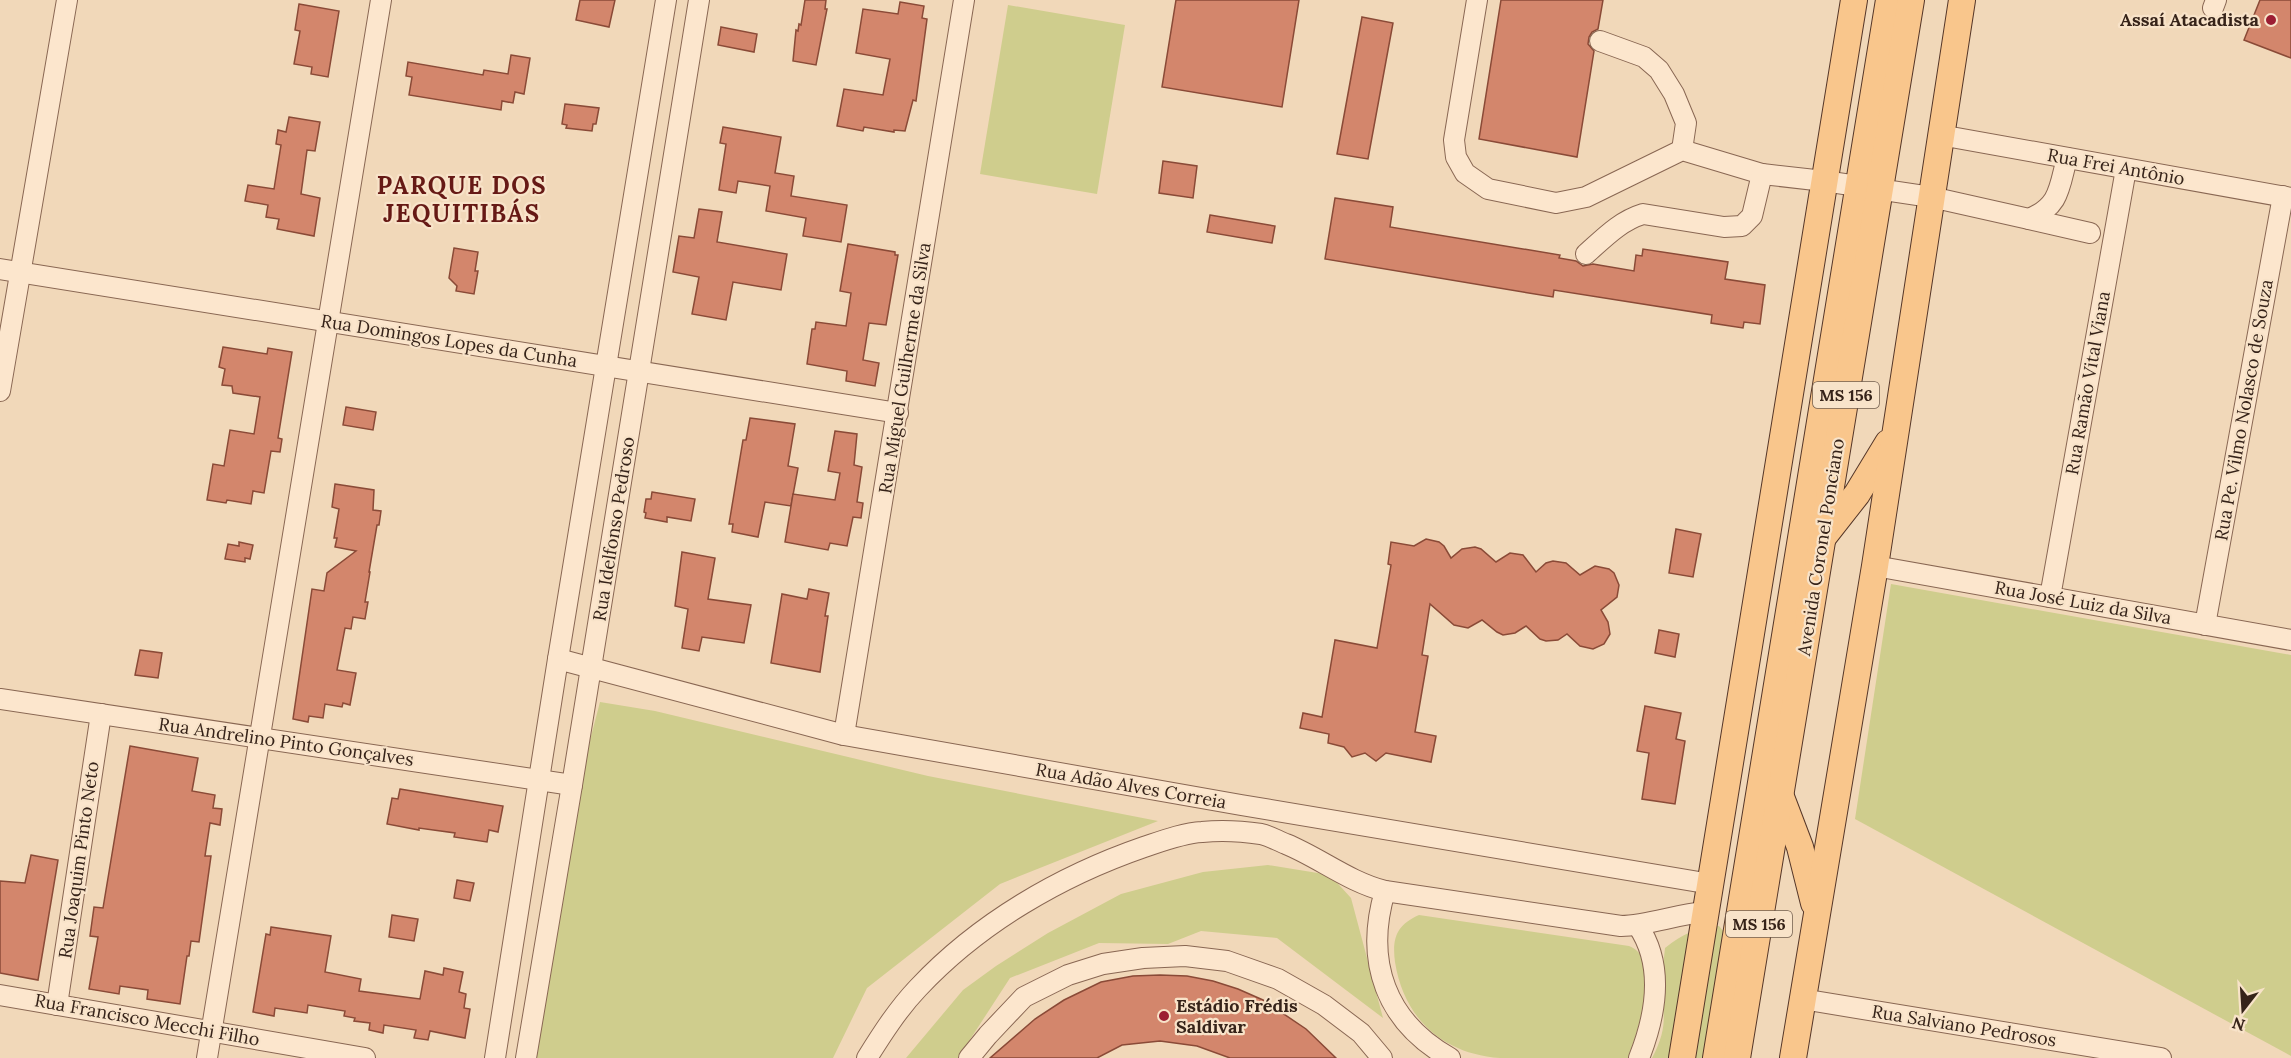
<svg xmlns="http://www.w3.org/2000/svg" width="2291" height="1058" font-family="Lora,serif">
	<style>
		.green { fill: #cfcd8d }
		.building { fill: #d3866c; stroke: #8a4a37; stroke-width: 1.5 }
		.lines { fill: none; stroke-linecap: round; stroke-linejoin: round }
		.minor-casing { stroke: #896753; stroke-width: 22 }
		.major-casing { stroke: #553628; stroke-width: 28 }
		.minor { stroke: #fce6cd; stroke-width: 20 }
		.major { stroke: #f9c68c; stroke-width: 26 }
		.poi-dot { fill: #9c1e33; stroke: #f8e3c9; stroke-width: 2 }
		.labels { text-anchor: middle; stroke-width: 4.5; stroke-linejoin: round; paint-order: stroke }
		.shield { fill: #f8e3c9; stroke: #705d4e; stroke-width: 1.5 }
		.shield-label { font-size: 16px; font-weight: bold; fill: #362319 }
		.poi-label { font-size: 18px; font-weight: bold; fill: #362319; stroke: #f8e3c9; text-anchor: end }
		.street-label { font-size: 18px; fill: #362319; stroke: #f8e3c9 }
		.district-label { font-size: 24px; font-weight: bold; letter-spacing: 1.5px; fill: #661915; stroke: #f8e3c9 }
	</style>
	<rect width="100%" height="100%" fill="#f1d8b9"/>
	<!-- green -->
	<g class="green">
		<polygon points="1008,5 1125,25 1097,194 980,174"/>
		<polygon points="1891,584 2291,655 2291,1056 1855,819"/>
		<polygon points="600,702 655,711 928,776 1158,821 1000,884 867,988 833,1058 532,1058 573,805"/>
		<polygon points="1268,865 1330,875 1351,898 1383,1018 1277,938 1201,931 1168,944 1099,943 1010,978 958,1058 906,1058 963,990 996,966 1048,933 1121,894 1203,872"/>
		<path d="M1419 915 1629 946C1664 959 1637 1032 1628 1058 1604 1058 1579 1058 1555 1058 1537 1058 1518 1058 1500 1058 1443 1054 1404 1019 1395 962 1392 939 1396 925 1419 915Z"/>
		<path d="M1719 926 1724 932 1704 1058H1652C1671 1022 1661 1013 1662 976 1663 967 1664 957 1665 948 1683 934 1696 927 1719 926Z"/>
	</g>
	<!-- building -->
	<g class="building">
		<polygon points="580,0 615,0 609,27 576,20"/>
		<polygon points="805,0 826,0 825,9 827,9 816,65 793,61 796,30 798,31 799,24 801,25"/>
		<polygon points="1176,0 1299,0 1282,107 1162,87"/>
		<polygon points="1501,0 1603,0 1598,29 1592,32 1589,37 1588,44 1594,51 1577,157 1479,139"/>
		<polygon points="2260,0 2291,0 2291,58 2244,40"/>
		<polygon points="900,2 924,6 922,18 927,19 916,101 913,100 905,131 894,130 894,132 864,127 863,131 837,126 844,89 883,95 890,59 856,53 863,9 898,14"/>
		<polygon points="299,4 339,11 328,77 311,74 312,67 294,64 300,31 295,30"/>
		<polygon points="1362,17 1393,23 1368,159 1337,154"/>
		<polygon points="721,27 757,34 754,52 718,45"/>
		<polygon points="511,55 530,58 524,94 515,92 513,103 502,101 501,110 409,95 412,77 406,76 408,62 483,75 484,70 508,74"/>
		<polygon points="565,104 599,108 596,124 593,124 592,131 566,128 567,125 562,124"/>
		<polygon points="289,117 320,122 315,151 307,150 301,194 320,198 314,236 277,229 279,219 266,217 268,205 245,201 248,185 274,189 281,145 276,144 278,130 286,132"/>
		<polygon points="723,127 781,137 775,173 794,176 791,196 847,205 841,242 803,236 806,218 766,211 770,186 738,181 736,193 719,190 726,144 720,143"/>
		<polygon points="1163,161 1197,166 1193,198 1159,193"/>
		<polygon points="1335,198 1393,207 1390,227 1560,255 1559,258 1576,261 1583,266 1593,264 1634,271 1636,255 1642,256 1643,249 1728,262 1725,279 1765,285 1760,324 1744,322 1743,328 1711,323 1712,315 1554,290 1553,297 1325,259"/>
		<polygon points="699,209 722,212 717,242 787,254 781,290 733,282 726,320 692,314 699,277 673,272 679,236 694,238"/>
		<polygon points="1210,215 1275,226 1272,243 1207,232"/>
		<polygon points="848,244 895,252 895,255 898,255 886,325 869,323 863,360 879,363 875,386 846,381 847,371 807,364 812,329 815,329 816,322 846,326 851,293 840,291"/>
		<polygon points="454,248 478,252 475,271 478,271 474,294 456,291 457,286 449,278"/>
		<polygon points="223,347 267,354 268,348 292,352 278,438 282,439 280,452 271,451 264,493 253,491 251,504 227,500 226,503 207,500 213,464 224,466 230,430 254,434 260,397 233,393 232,386 222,385 225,369 219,367"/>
		<polygon points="346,407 376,412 373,430 343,425"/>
		<polygon points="750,418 795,424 788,466 798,468 791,506 765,502 758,537 732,532 733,524 729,524 743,440 746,440"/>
		<polygon points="835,431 857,434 854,465 862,467 857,502 863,503 861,518 853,517 847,546 830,543 828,550 785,542 793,494 835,500 840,473 828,471"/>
		<polygon points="335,484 374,490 373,510 381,511 379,525 377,525 369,572 370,572 365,602 368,602 365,619 353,617 351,629 345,628 337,670 356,673 350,705 343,703 342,707 325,704 323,718 309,716 308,722 293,719 312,589 324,591 327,573 356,551 335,547 337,538 334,538 339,509 332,507"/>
		<polygon points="652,492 695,499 691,521 667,517 667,522 645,518 646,513 644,512 646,499 651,499"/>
		<polygon points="1676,529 1701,534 1693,577 1669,573"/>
		<polygon points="1426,539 1439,542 1444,546 1451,558 1462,549 1475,547 1481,549 1496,562 1510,553 1523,555 1536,572 1546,563 1553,561 1566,563 1580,575 1595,566 1609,569 1614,573 1619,585 1617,597 1601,610 1608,622 1610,634 1604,644 1593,649 1580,646 1567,634 1558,640 1546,641 1540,639 1526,626 1515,633 1503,635 1497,632 1482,620 1468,628 1454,625 1430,604 1422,655 1428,656 1415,732 1436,736 1431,762 1386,753 1376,761 1365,753 1352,757 1344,747 1328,743 1329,734 1300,728 1303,713 1322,717 1335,640 1377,648 1391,565 1388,564 1391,542 1414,546"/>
		<polygon points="239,542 253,545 250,559 245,558 245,562 225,559 228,544 239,546"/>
		<polygon points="682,552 715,558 708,599 751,605 744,643 702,637 699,651 682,648 688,609 675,606"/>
		<polygon points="809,589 829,593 825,616 828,616 820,672 771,663 782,594 807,599"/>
		<polygon points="1659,630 1679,634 1675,657 1655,653"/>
		<polygon points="140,650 162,653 158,678 135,675"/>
		<polygon points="1645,706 1681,713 1676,739 1685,741 1675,804 1642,799 1649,753 1637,751"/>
		<polygon points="130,746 198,758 192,791 215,795 213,808 222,809 220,825 210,823 205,856 211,856 199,942 191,941 189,956 187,956 180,1004 147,999 148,990 120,986 119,994 89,989 98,937 90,936 94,907 103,908"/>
		<polygon points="400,789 503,806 498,832 489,830 487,842 454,837 455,833 419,828 419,830 387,824 392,798 398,799"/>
		<polygon points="31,855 58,860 38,980 0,973 0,881 25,883"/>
		<polygon points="457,880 474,883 470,901 454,898"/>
		<polygon points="392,915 418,919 414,941 389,937"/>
		<polygon points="271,927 331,936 325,972 361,979 359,991 420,999 425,971 443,975 444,968 463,972 459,992 466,994 464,1008 470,1009 465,1038 430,1031 428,1040 414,1038 416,1030 384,1025 383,1033 369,1030 370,1023 354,1021 355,1018 344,1016 345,1011 308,1005 307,1013 275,1008 274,1016 253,1012 266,934 270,935"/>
		<polygon points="1160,975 1187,976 1213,981 1238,989 1263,1000 1306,1029 1336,1058 1230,1058 1197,1046 1160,1041 1122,1045 1097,1058 990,1058 1035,1019 1064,1000 1101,982 1133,976"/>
	</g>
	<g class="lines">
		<!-- minor casing -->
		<g class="minor-casing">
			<g id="minor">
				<path d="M1477 0 1454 140 1456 157 1465 173 1488 189 1556 203 1586 197 1682 150 1762 174 1824 181 1931 197 2029 219C2060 206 2059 188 2067 158"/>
				<polyline points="2213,8 2216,0"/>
				<polyline points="1600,41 1644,57 1659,70 1674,94 1686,123 1682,150"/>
				<polyline points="1940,135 2291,198"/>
				<polyline points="2029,219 2090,233"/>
				<path d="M1586 254C1604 238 1620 221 1643 214L1724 227 1742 226 1752 216 1762 174"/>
				<polyline points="0,269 898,413"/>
				<polyline points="0,391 67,0"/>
				<polyline points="1875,566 2291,640"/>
				<polyline points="2050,597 2126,169"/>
				<polyline points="2205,625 2283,196"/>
				<polyline points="558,659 844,735 1241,805 1711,884"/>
				<polyline points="0,699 572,785"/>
				<polyline points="844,735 964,0"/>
				<path d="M1385 891C1364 962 1386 1022 1450 1058"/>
				<path d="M1638 926C1665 966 1656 1015 1639 1058"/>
				<polyline points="0,995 365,1058"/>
				<polyline points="1802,999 2161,1058"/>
				<polyline points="57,1005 101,714"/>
				<polyline points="207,1058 381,0"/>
				<polyline points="495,1058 558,659 666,0"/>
				<polyline points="526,1058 572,785 699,0"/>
				<path d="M867 1058C882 1034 898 1009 918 988 979 923 1060 876 1144 847 1162 841 1183 833 1202 832 1221 830 1241 831 1261 834 1270 836 1278 841 1286 844 1320 858 1349 882 1385 891L1621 926C1650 925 1677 914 1706 912"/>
				<polyline points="969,1058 988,1035 1024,997 1068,975 1103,964 1143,958 1185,956 1227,961 1278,979 1324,1005 1361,1033 1382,1058"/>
			</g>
		</g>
		<!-- major casing -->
		<g class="major-casing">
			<g id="major">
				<polyline points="1824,536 1857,494 1888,443"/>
				<polyline points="1781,797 1800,847 1814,903"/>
				<polyline points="1682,1058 1854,0"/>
				<polyline points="1716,1058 1889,0"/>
				<polyline points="1737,1058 1911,0"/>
				<polyline points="1793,1058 1875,566 1962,0"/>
			</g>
		</g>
		<!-- minor -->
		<use href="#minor" class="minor"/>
		<!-- major -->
		<use href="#major" class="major"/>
	</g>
	<!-- markers -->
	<g class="poi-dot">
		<circle cx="2271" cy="20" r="6"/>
		<circle cx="1164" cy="1016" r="6"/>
	</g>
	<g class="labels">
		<!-- shield labels -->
		<g class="shield">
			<rect x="1813" y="382" width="66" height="26" rx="4.5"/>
			<rect x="1726" y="911" width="66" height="26" rx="4.5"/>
		</g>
		<g class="shield-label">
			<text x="1846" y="401">MS 156</text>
			<text x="1759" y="930">MS 156</text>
		</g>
		<!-- poi labels -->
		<g class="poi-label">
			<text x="2259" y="26">Assaí Atacadista</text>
			<text x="1176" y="1012" text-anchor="start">Estádio Frédis<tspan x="1176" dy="21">Saldivar</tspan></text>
		</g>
		<!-- street labels -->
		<g class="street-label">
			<text transform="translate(2116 167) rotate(10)" y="6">Rua Frei Antônio</text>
			<text transform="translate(449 341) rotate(9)" y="6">Rua Domingos Lopes da Cunha</text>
			<text transform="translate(905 368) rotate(-81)" y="6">Rua Miguel Guilherme da Silva</text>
			<text transform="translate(2088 383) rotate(-80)" y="6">Rua Ramão Vital Viana</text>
			<text transform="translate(2244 410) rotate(-80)" y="6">Rua Pe. Vilmo Nolasco de Souza</text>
			<text transform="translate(614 529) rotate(-81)" y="6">Rua Idelfonso Pedroso</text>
			<text transform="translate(1821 547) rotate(-81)" y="6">Avenida Coronel Ponciano</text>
			<text transform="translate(2083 603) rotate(10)" y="6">Rua José Luiz da Silva</text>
			<text transform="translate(286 742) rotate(8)" y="6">Rua Andrelino Pinto Gonçalves</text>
			<text transform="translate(1131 786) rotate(10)" y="6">Rua Adão Alves Correia</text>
			<text transform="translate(79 860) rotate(-82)" y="6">Rua Joaquim Pinto Neto</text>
			<text transform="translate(147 1020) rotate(10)" y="6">Rua Francisco Mecchi Filho</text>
			<text transform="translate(1964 1026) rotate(9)" y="6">Rua Salviano Pedrosos</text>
		</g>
		<!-- district labels -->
		<g class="district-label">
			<text x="462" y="194">PARQUE DOS<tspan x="462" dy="28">JEQUITIBÁS</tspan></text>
		</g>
	</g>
	<!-- north arrow -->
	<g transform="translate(2243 1010) rotate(197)" stroke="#f8e3c9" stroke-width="4.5" paint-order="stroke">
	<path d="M0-4.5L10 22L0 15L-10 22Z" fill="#362319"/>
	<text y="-9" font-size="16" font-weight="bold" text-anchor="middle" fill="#362319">N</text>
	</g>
</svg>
